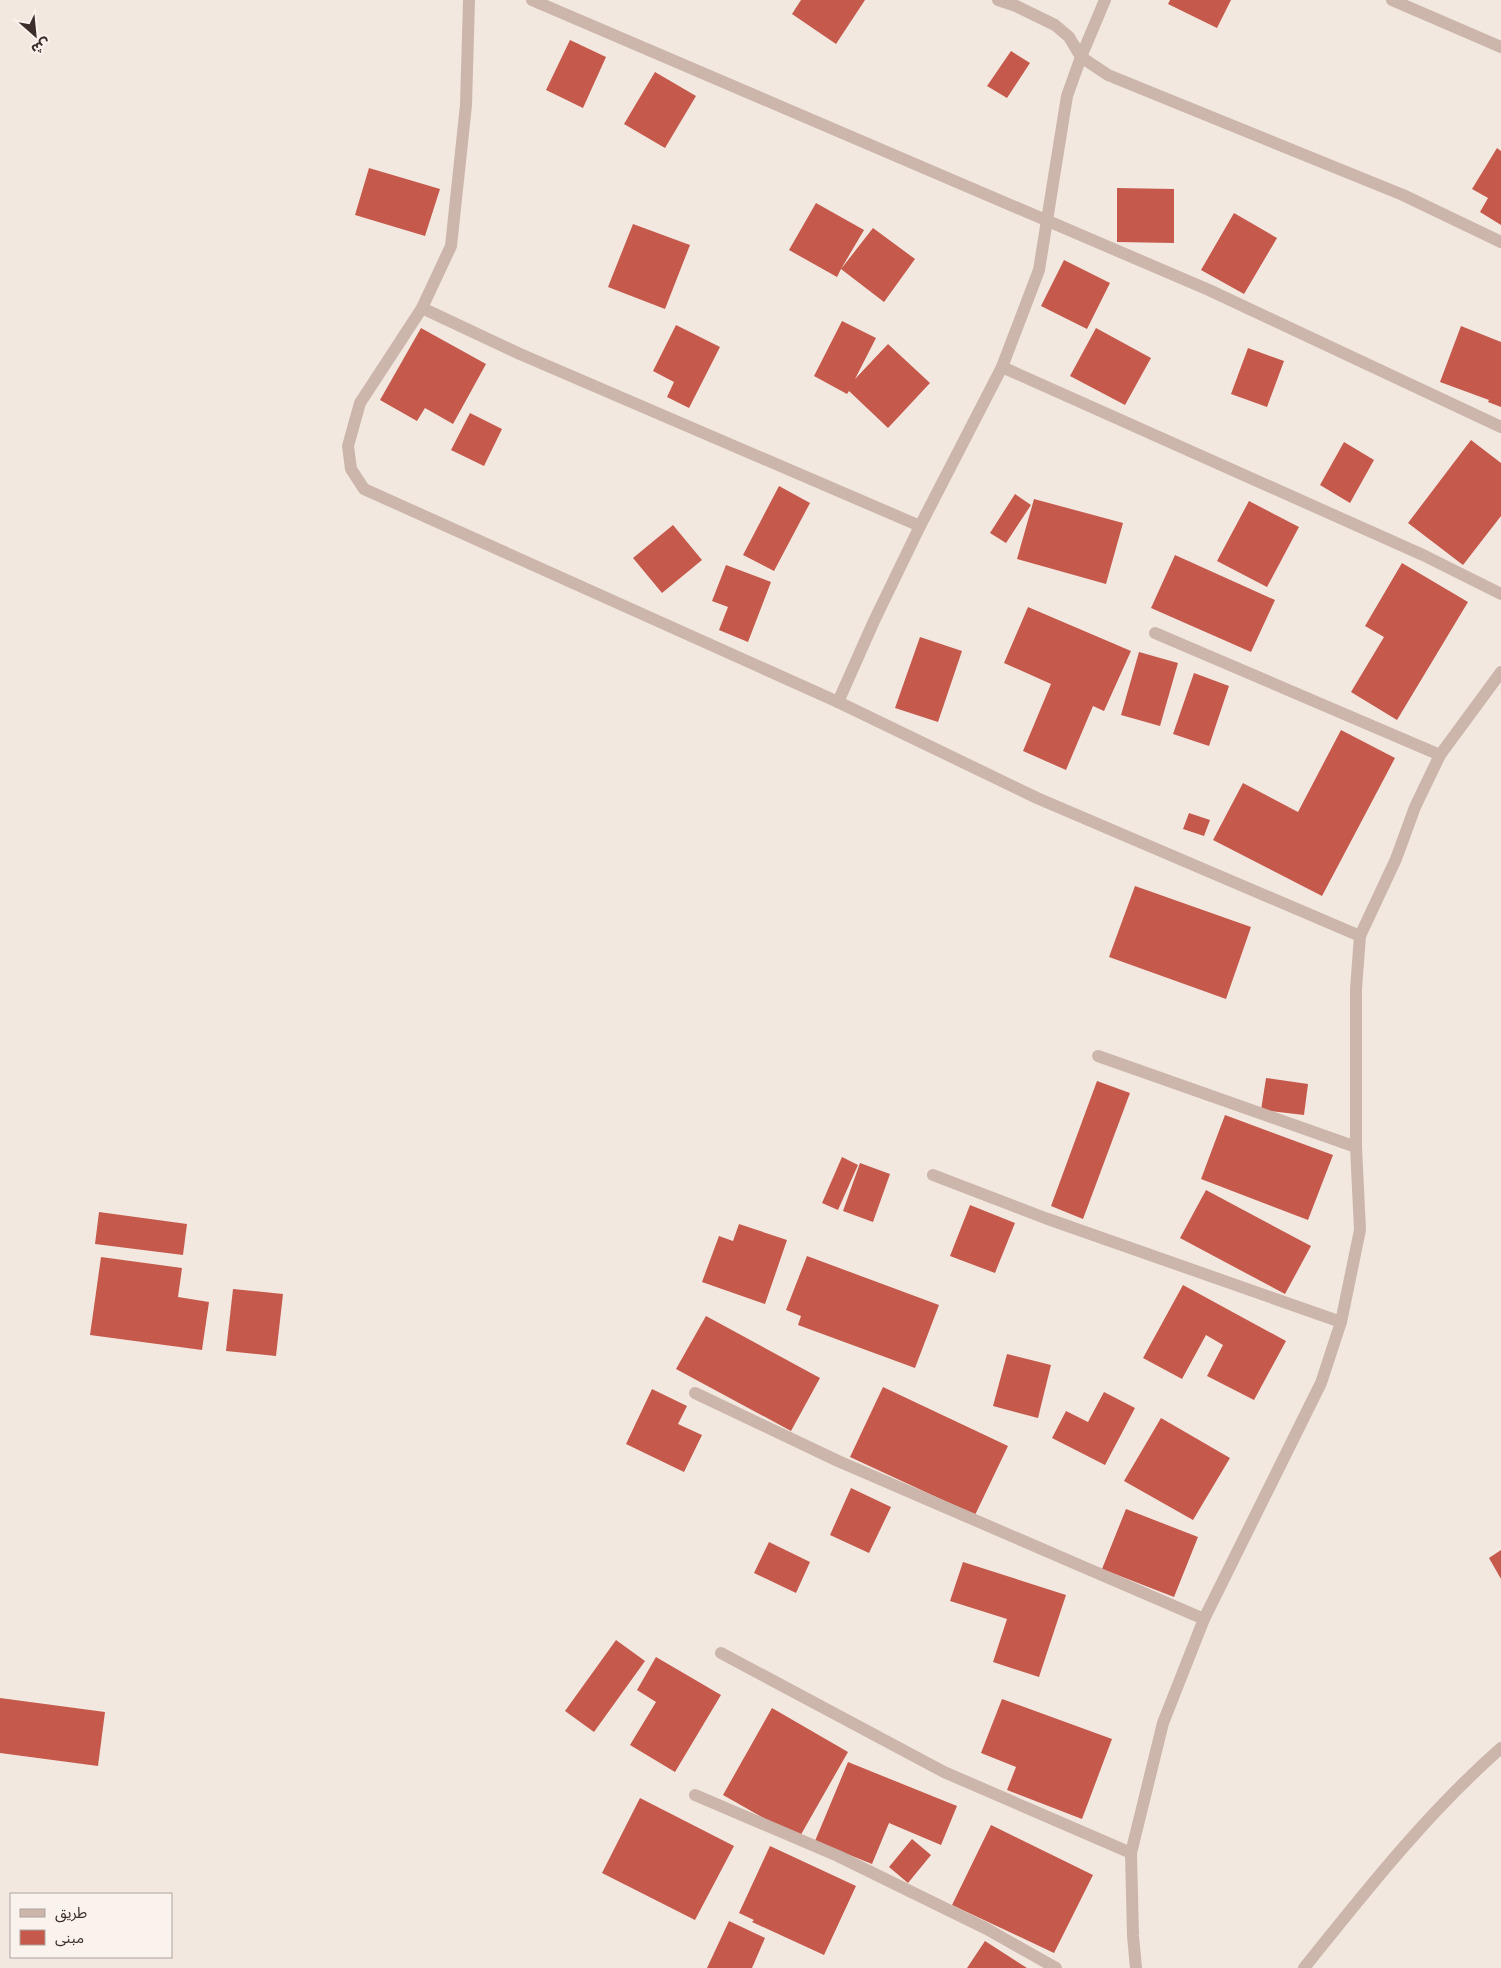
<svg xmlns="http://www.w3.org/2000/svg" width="1501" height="1968" font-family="Mulish,'Noto Sans Arabic',sans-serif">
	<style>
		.building { fill: #c55a4c }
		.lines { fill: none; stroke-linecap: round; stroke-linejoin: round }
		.street { stroke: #ccb6ab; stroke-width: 12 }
	</style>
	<rect width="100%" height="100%" fill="#f3e8e0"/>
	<!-- building -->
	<g class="building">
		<polygon points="801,0 865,0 836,44 792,14"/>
		<polygon points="1170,0 1231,0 1217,28 1168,4"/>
		<polygon points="570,40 606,57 583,108 546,90"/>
		<polygon points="1011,51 1030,63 1007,98 987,86"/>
		<polygon points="655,72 696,96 665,148 624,124"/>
		<polygon points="1497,148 1501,151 1501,225 1480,212 1488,198 1472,189"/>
		<polygon points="369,168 440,189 425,236 355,215"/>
		<polygon points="1117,188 1174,189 1174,243 1117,242"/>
		<polygon points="816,203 864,230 841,269 873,228 915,259 884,302 841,269 837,277 789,250"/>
		<polygon points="1234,213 1277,238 1244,294 1201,270"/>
		<polygon points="633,224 690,245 665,309 608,287"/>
		<polygon points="1064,260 1110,283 1087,329 1041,306"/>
		<polygon points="842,321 876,338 855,379 888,344 930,383 888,428 849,391 847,394 814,376"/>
		<polygon points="676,325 720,347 689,408 667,397 674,382 653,371"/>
		<polygon points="1461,326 1501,342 1501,407 1488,402 1489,400 1440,382"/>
		<polygon points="421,328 486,364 453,424 425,408 417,421 380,400"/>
		<polygon points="1096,328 1151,358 1125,405 1070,376"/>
		<polygon points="1248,348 1284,361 1267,407 1231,394"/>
		<polygon points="470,413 502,429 484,466 451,450"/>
		<polygon points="1471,440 1501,463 1501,516 1463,565 1408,523"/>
		<polygon points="1344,442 1374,460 1350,503 1320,485"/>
		<polygon points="779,486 810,503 774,571 743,555"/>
		<polygon points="1015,494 1031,505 1006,543 990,533"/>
		<polygon points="1034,499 1123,523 1106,584 1017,559"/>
		<polygon points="1249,501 1299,527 1267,587 1217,561"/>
		<polygon points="673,525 702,560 662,593 633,558"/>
		<polygon points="1175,555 1275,600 1251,652 1151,608"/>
		<polygon points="1402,563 1468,602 1397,720 1351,692 1384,637 1365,626"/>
		<polygon points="726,565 771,582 748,642 719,630 728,607 712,601"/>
		<polygon points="1028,607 1131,651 1104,711 1093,706 1066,770 1023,751 1051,684 1004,663"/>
		<polygon points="920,637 962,651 938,722 895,708"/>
		<polygon points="1139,652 1178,663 1160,726 1121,715"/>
		<polygon points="1194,673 1229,686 1209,746 1173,734"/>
		<polygon points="1341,730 1395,758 1322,896 1213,840 1243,783 1298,812"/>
		<polygon points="1189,813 1210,820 1204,836 1183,829"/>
		<polygon points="1135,886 1251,927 1226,999 1109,957"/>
		<polygon points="1266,1078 1308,1084 1304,1115 1261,1110"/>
		<polygon points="1097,1081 1130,1093 1083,1219 1051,1206"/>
		<polygon points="1225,1115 1333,1155 1308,1220 1201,1179"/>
		<polygon points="842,1157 858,1165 838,1210 822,1203"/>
		<polygon points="860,1163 890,1174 873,1222 843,1211"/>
		<polygon points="1206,1190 1311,1246 1285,1294 1180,1238"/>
		<polygon points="970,1205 1015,1223 995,1273 950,1256"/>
		<polygon points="99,1212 187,1224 183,1255 95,1244"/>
		<polygon points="739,1224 787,1240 765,1304 702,1282 719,1236 733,1241"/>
		<polygon points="807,1256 939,1305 915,1368 798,1325 801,1316 786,1310"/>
		<polygon points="101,1257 182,1268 178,1297 209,1302 202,1350 90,1335"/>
		<polygon points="1183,1285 1286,1341 1254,1400 1207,1376 1223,1345 1206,1335 1182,1379 1143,1358"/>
		<polygon points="233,1289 283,1294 276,1356 226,1351"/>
		<polygon points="706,1316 820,1378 791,1431 676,1369"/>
		<polygon points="1007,1354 1051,1365 1038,1418 993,1406"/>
		<polygon points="883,1387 1008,1446 975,1515 850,1457"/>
		<polygon points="652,1389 687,1406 678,1424 702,1435 684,1472 626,1444"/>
		<polygon points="1104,1392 1135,1408 1105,1465 1052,1438 1066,1411 1088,1422"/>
		<polygon points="1161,1418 1230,1458 1193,1520 1124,1481"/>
		<polygon points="851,1488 891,1507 869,1553 830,1535"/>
		<polygon points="1126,1509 1198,1537 1174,1597 1102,1569"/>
		<polygon points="769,1542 810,1562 796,1593 754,1573"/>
		<polygon points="1501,1550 1501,1579 1489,1558"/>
		<polygon points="963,1562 1066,1595 1039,1677 993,1662 1007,1619 950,1601"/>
		<polygon points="616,1640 645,1661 594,1732 565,1711"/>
		<polygon points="656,1657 721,1695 675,1772 630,1745 656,1702 637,1690"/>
		<polygon points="0,1698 105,1712 98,1766 0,1753"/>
		<polygon points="1002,1699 1112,1739 1082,1819 1007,1790 1016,1767 981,1753"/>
		<polygon points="772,1708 848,1752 799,1838 723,1795"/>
		<polygon points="848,1762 957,1806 941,1845 889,1823 872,1864 815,1841"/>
		<polygon points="640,1798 734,1846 695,1920 602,1873"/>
		<polygon points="991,1825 1093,1875 1054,1953 952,1905"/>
		<polygon points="912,1839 931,1855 908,1883 889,1867"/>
		<polygon points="770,1846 856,1886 824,1955 752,1922 754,1920 739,1913"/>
		<polygon points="729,1921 765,1938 752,1968 707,1968"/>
		<polygon points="985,1941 1027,1968 967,1968"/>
	</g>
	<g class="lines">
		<!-- street -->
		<g class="street">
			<polyline points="469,0 466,105 451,246 422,308 360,403 348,446 351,469 364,489 838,702 1037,798 1360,936"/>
			<polyline points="532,0 1209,290 1501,427"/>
			<polyline points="998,0 1016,6 1055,25 1069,37 1081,57 1108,75 1403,195 1501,242"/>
			<polyline points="1392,0 1501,47"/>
			<polyline points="422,308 520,354 920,526"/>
			<polyline points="1002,367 1423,555 1501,594"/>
			<polyline points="1155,633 1440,755"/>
			<polyline points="838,702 874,621 920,526 1002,367 1039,270 1067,96 1081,57 1105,0"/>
			<polyline points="1098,1056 1356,1147"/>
			<polyline points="933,1175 1045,1218 1341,1322"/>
			<polyline points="695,1393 838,1461 1204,1619"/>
			<polyline points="721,1653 944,1772 1131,1853"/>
			<polyline points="695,1795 838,1856 987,1929 1056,1968"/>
			<polyline points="1136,1968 1133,1936 1131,1853 1163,1723 1204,1619 1321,1383 1341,1322 1360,1230 1356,1147 1356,989 1360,936 1396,859 1415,807 1440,755 1501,672"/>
			<path d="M1304 1968C1365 1892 1427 1813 1501 1748"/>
		</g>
	</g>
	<!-- legend -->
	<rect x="10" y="1893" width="162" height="65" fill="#faf2ed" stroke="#ada39f"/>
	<rect x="20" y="1909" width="25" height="8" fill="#ccb6ab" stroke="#ada39f"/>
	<text x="55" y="1918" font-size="15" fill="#3a2d2a">طريق</text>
	<rect x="20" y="1930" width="25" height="15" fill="#c55a4c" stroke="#ada39f"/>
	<text x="55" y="1943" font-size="15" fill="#3a2d2a">مبنى</text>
	<!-- north arrow -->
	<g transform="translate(35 35) rotate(153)" stroke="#faf2ed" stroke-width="4" paint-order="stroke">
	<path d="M0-4L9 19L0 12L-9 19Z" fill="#3a2d2a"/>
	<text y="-8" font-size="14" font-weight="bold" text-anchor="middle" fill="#3a2d2a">ش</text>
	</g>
</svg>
